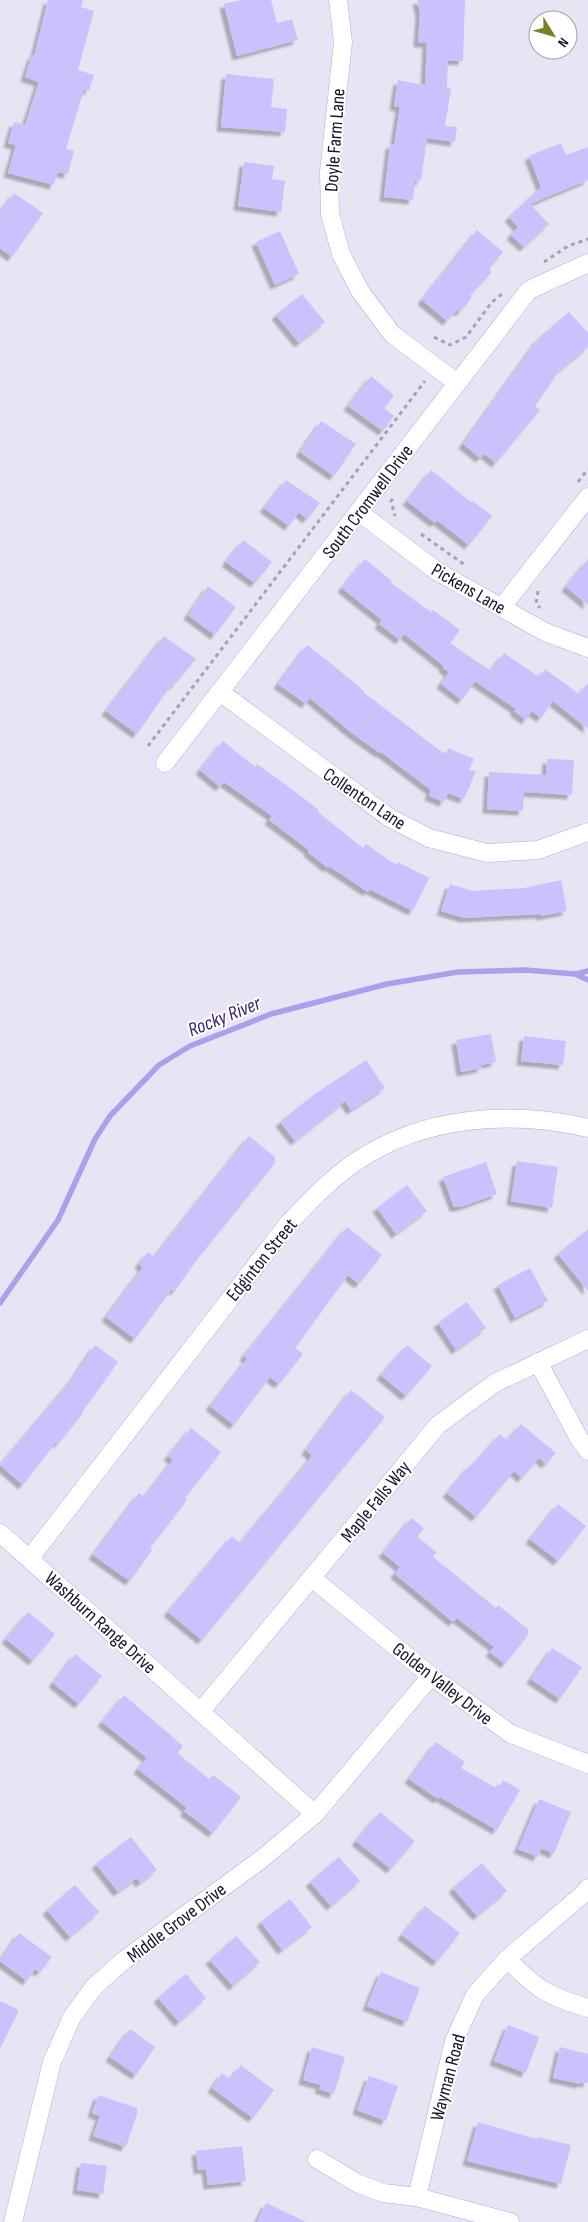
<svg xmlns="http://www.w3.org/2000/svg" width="588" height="2222" font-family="'Sofia Sans Condensed',sans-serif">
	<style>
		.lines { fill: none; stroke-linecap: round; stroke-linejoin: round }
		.stream { stroke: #aca0ed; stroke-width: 5.5 }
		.building { fill: #cac2fc; filter: url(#shadow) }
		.minor-casing { stroke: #b4a9ef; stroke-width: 19 }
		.path { stroke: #a5a2b4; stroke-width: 3; stroke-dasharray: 4 4; stroke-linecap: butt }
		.minor { stroke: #fff; stroke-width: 18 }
		.labels { text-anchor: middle; stroke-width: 4; stroke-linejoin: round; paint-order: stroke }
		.street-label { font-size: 19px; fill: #17122c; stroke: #fff }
		.water-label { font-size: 20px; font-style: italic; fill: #3c227a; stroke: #fff }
	</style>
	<defs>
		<filter id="shadow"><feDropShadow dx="-4.5" dy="4.5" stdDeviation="1" flood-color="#0004"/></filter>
	</defs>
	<rect width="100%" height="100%" fill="#e7e5f4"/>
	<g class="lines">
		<!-- stream -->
		<g class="stream">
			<polyline points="576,974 588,971"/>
			<polyline points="0,1303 58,1220 95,1139 110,1116 159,1065 190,1046 271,1014 387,984 458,972 525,970 575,974 588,980"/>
		</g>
	</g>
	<!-- building -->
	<g class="building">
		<polygon points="48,0 83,0 81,7 94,11 78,70 94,75 89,91 84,89 66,149 74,151 68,174 58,172 54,185 8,173 16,145 8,143 14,122 25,125 39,82 25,77 32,55 34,56"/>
		<polygon points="241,0 271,0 277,23 292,19 298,40 237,56 224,4"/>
		<polygon points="417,0 465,0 463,61 448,60 447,88 451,89 445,126 457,127 455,142 427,138 421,181 415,180 413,200 384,197 390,144 394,145 400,107 394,106 398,80 425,85 427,43 418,43 420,13"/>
		<polygon points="226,74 274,79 271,107 287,109 285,132 221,127"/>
		<polygon points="561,143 566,155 588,147 588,180 530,204 549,224 524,247 511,235 518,227 509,217 541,187 529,156"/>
		<polygon points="244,162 274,166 272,179 285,181 281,212 238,206"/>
		<polygon points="14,193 43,213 12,257 0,248 0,212"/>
		<polygon points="477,230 503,252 489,269 492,272 470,295 472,297 460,312 457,310 447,321 422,300"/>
		<polygon points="280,231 299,274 275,285 256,242"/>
		<polygon points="302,294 325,322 299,343 276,315"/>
		<polygon points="569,312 588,333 588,347 559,371 535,406 540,410 496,463 485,454 480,458 463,444 538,339"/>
		<polygon points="371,376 394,395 384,408 394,416 383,431 348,406"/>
		<polygon points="321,421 356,444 334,476 300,452"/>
		<polygon points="431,470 471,502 473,501 492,516 469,545 437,520 435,523 407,501"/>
		<polygon points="286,480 320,503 307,519 299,512 289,526 264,508"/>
		<polygon points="243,540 272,562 255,583 226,562"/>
		<polygon points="365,559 392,581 391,583 431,612 433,610 460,630 450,643 491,671 504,653 539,677 545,669 579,694 588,683 588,729 553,701 541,718 532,711 526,720 514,711 516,709 475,681 462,700 441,684 449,672 443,668 444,666 404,634 400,640 379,624 382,620 342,588"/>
		<polygon points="588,559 588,605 566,587"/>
		<polygon points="208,586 236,607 215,635 188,615"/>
		<polygon points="164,636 196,659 173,686 171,685 137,734 106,711"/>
		<polygon points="307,645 334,666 364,691 363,692 446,755 448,748 474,759 469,770 476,771 464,799 448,793 444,802 429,796 431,790 381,752 380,753 352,733 310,698 306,704 278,684"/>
		<polygon points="223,741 255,767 257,764 285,784 319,810 318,812 363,848 366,844 396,865 398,862 429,878 413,911 369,889 368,892 329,866 328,868 308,852 309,850 269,820 272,816 224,782 220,787 200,770"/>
		<polygon points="547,759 574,760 572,795 524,792 523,811 487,809 489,772 546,775"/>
		<polygon points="561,880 567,911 541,916 540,914 465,918 441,911 450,884 472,891 524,888"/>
		<polygon points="491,1034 496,1062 481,1065 482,1068 461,1072 456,1040"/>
		<polygon points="524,1036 566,1041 563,1065 521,1061"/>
		<polygon points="366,1060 385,1088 351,1110 345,1101 295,1141 280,1122 315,1094"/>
		<polygon points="249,1136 275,1157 275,1163 198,1258 175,1291 172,1289 135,1339 106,1317 143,1267 139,1264 148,1252 154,1257"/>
		<polygon points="517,1161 558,1167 552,1208 511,1201"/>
		<polygon points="486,1162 497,1194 460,1207 454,1207 443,1177"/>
		<polygon points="407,1185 427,1211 396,1234 377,1208"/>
		<polygon points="347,1227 382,1255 359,1284 348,1275 295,1348 303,1354 279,1384 270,1377 234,1425 210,1406 247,1359 244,1356"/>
		<polygon points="588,1229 588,1291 558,1254"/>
		<polygon points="530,1268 548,1301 515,1318 498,1285"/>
		<polygon points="467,1302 486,1328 456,1350 438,1323"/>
		<polygon points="95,1345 118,1362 82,1412 83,1413 58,1444 56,1442 23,1485 0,1465 73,1378"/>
		<polygon points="407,1345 432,1366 406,1396 381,1375"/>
		<polygon points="351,1390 385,1417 202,1640 168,1612 232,1536 240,1543 282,1493 312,1456 306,1450"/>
		<polygon points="521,1424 556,1453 546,1464 539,1458 522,1478 514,1471 476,1517 447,1493 470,1465 472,1466 500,1434 507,1440"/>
		<polygon points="191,1428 221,1452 185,1498 187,1500 150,1548 152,1550 130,1581 93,1555 139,1493 144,1497 173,1460 168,1456"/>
		<polygon points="558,1504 586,1526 558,1561 530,1539"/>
		<polygon points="411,1518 424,1528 417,1537 437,1552 433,1557 496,1608 498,1605 528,1629 528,1635 505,1664 490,1652 494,1647 457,1618 453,1622 395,1574 400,1567 383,1553"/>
		<polygon points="28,1612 55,1634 33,1661 6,1639"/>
		<polygon points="552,1648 582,1667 560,1699 531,1679"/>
		<polygon points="75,1654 102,1676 79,1704 53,1683"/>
		<polygon points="124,1695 183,1746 177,1753 209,1779 213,1775 241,1797 213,1833 184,1811 187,1808 138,1769 147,1758 102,1722"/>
		<polygon points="436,1742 465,1762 461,1768 498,1789 503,1780 520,1790 497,1830 440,1797 438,1799 409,1779"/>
		<polygon points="539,1799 571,1812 554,1854 541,1848 538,1857 518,1849"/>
		<polygon points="380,1812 415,1841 391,1869 356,1841"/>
		<polygon points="131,1837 157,1870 140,1883 137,1878 118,1892 96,1864"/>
		<polygon points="339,1857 360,1881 331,1906 310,1882"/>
		<polygon points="482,1863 507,1891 477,1916 453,1888"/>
		<polygon points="75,1885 99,1912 70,1937 47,1910"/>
		<polygon points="290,1899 312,1927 282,1950 261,1922"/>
		<polygon points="425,1906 460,1933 437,1962 402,1935"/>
		<polygon points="19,1933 52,1957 40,1972 35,1969 27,1981 0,1961"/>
		<polygon points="236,1936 260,1962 233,1986 210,1960"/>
		<polygon points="381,1972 420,1988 407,2022 367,2006"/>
		<polygon points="186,1974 206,1998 179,2022 158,1998"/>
		<polygon points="0,2001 19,2010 0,2049"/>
		<polygon points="508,2025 539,2037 526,2073 494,2061"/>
		<polygon points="130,2029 155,2047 136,2075 110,2057"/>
		<polygon points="312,2047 345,2057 334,2094 319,2089 321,2085 303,2080"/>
		<polygon points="560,2047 588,2054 588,2083 581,2082 581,2084 553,2078"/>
		<polygon points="241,2065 274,2090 253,2118 212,2088 222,2073 230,2079"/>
		<polygon points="369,2076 398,2086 386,2121 357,2110"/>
		<polygon points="98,2095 137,2108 137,2114 126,2147 93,2136 100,2116 92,2113"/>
		<polygon points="478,2122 537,2139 537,2137 571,2145 561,2184 467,2161"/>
		<polygon points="242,2146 246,2181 208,2185 206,2169 198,2170 196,2151"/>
		<polygon points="81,2163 107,2166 103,2194 77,2190"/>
		<polygon points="266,2203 306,2222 257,2222"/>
	</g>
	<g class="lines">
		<!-- minor casing -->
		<g class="minor-casing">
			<g id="minor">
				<polyline points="338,0 343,42 329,172 330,214 341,254 360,291 392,334 457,383"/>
				<polyline points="359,512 438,572 545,632 588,648"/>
				<polyline points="502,607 588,497"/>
				<polyline points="220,692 390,818 429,838 487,853 538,850 588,832"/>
				<polyline points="165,763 529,290 588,263"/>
				<polyline points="538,1362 580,1440 588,1451"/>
				<polyline points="0,1533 315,1814"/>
				<path d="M30 1558 287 1225C309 1202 330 1179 357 1161 424 1116 511 1110 588 1128"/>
				<polyline points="312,1578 431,1676 511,1734 588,1764"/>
				<polyline points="201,1711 438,1425 495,1383 588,1339"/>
				<path d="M507 1959C537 1989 547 1996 588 2008"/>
				<polyline points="317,2159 357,2183 383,2193 417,2197 510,2222"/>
				<polyline points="417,2197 454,2041 475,1995 507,1959 582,1895 588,1888"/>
				<polyline points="13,2222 52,2062 72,2017 94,1987 123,1961 263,1858 315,1814 431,1676"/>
			</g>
		</g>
		<!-- path -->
		<g class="path">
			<polyline points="544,262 568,246 588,239"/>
			<polyline points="434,337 450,345 466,337 492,302 502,294"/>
			<polyline points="578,482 588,469"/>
			<polyline points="393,499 391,501 395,516"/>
			<polyline points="421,534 465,565"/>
			<polyline points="538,591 536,603 540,608"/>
			<polyline points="148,746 425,381"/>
		</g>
		<!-- minor -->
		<use href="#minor" class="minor"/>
	</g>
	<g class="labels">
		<!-- street labels -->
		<g class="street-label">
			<text transform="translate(334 140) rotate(-86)" y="7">Doyle Farm Lane</text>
			<text transform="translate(367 501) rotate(-53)" y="7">South Cromwell Drive</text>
			<text transform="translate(469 588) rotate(30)" y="7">Pickens Lane</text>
			<text transform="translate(365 798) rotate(34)" y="7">Collenton Lane</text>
			<text transform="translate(261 1259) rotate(-51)" y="7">Edginton Street</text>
			<text transform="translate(375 1501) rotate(-51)" y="7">Maple Falls Way</text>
			<text transform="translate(101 1622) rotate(42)" y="7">Washburn Range Drive</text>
			<text transform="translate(443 1683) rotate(38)" y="7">Golden Valley Drive</text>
			<text transform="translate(176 1922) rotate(-37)" y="7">Middle Grove Drive</text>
			<text transform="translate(447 2077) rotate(-75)" y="7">Wayman Road</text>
		</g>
		<!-- water labels -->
		<g class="water-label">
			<text transform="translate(224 1016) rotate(-22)" y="7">Rocky River</text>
		</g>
	</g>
	<!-- north arrow -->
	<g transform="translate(553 35) rotate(127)"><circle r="24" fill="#ffffff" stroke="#a2a0ab"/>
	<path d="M0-4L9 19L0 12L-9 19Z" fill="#7d7f29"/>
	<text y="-8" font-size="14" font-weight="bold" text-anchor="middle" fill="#17122c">N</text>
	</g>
</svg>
